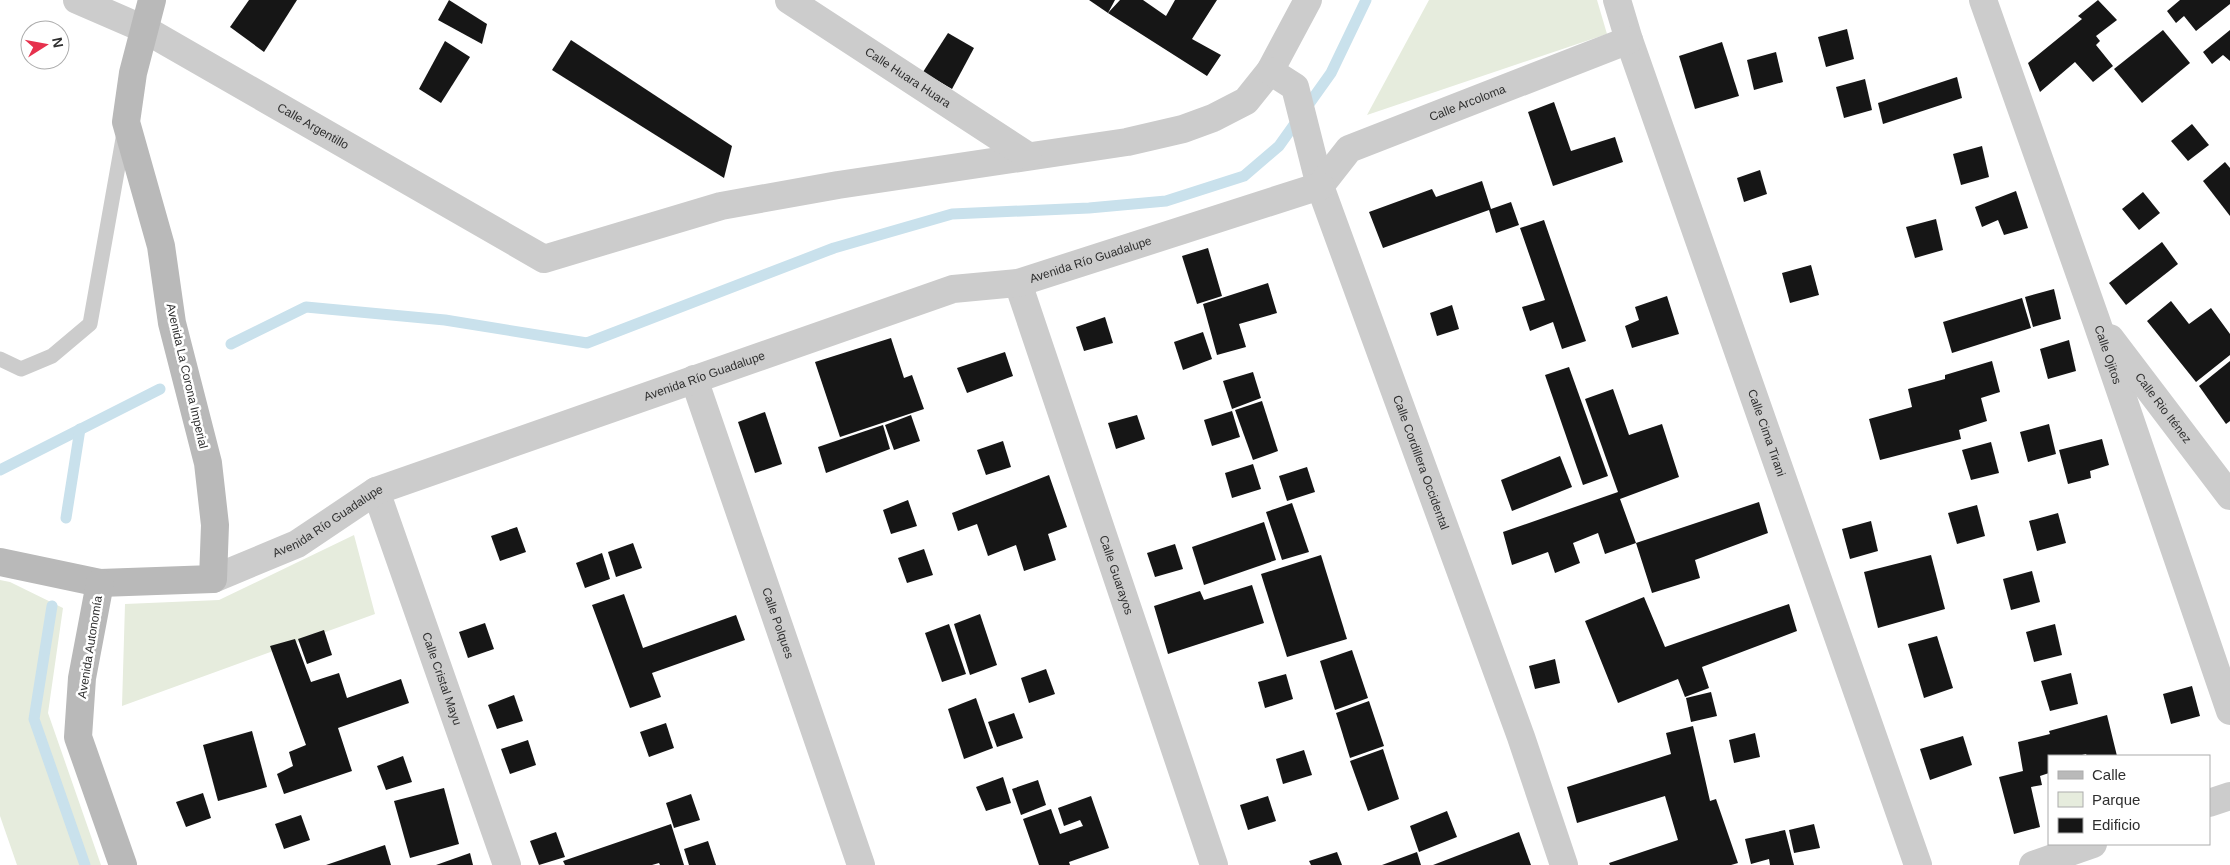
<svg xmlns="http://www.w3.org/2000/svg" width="2230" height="865" font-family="Arial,sans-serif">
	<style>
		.green { fill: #e6ecdd }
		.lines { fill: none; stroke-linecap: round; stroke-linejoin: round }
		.stream { stroke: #c9e1ec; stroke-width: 11 }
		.building { fill: #161616 }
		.lane { stroke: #ccc; stroke-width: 15 }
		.street { stroke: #ccc; stroke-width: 28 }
		.secondary { stroke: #b9b9b9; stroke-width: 28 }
		.labels { text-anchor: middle; stroke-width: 5; stroke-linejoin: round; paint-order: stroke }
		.street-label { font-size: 12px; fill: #2f2f2f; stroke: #fff }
	</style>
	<rect width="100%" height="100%" fill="#fff"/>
	<!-- green -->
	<g class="green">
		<polygon points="1429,0 1597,0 1607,34 1367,115"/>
		<polygon points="354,535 375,614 122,706 125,604 219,600"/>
		<polygon points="0,580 10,582 63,608 48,713 101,865 17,865 0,816"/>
	</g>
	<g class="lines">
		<!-- stream -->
		<g class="stream">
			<polyline points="231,344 306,307 445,320 587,343 834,248 952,214 1089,208 1166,201 1244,176 1279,146 1331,73 1366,0"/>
			<polyline points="0,470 160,389"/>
			<polyline points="66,518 80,429"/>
			<polyline points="52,606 34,719 85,865"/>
		</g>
	</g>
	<!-- building -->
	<g class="building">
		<polygon points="249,0 297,0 264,52 230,27"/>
		<polygon points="449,0 487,24 482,44 438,20"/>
		<polygon points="1089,0 1115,0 1108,13"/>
		<polygon points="1120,0 1143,0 1166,16 1175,0 1217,0 1192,39 1221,55 1207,76 1108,13"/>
		<polygon points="2098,0 2117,20 2096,36 2100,41 2096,45 2113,66 2093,82 2075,62 2040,92 2028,63 2082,19 2078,16"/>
		<polygon points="2180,0 2230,0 2230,4 2196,31 2184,16 2176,23 2167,11"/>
		<polygon points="1847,29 1854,59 1826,67 1818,37"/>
		<polygon points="2163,30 2190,63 2142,103 2114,69"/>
		<polygon points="2230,30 2230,61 2223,55 2212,64 2203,52"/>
		<polygon points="948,33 974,48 952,89 923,72"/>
		<polygon points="571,40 732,146 724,178 552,70"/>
		<polygon points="445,41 470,57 441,103 419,89"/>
		<polygon points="1722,42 1739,96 1695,109 1679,56"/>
		<polygon points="1776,52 1783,82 1754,90 1747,60"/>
		<polygon points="1957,77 1962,98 1883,124 1878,103"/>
		<polygon points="1865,79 1872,110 1844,118 1836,87"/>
		<polygon points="1554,102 1571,151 1615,137 1623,162 1553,186 1528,112"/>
		<polygon points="2192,124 2209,145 2188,161 2171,141"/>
		<polygon points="1982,146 1989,177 1961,185 1953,154"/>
		<polygon points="2225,162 2230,168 2230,216 2203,181"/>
		<polygon points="1760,170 1767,194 1744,202 1737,178"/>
		<polygon points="1482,181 1491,209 1511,202 1519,225 1496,233 1489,210 1383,248 1369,212 1432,189 1436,197"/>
		<polygon points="2016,191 2028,228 2004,235 1998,220 1982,227 1975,207"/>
		<polygon points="2143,192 2160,213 2139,230 2122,209"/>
		<polygon points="1936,219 1943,250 1915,258 1906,227"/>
		<polygon points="1544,220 1586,341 1562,349 1553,322 1530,331 1522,307 1545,300 1520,228"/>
		<polygon points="2162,242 2178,264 2126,305 2109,283"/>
		<polygon points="1208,248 1222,296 1197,304 1182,256"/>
		<polygon points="1811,265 1819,295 1790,303 1782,273"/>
		<polygon points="1268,283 1277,313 1239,324 1246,347 1217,355 1203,304"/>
		<polygon points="2054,289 2061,319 2033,327 2025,297"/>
		<polygon points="1667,296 1679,334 1632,348 1625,326 1639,320 1635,307"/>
		<polygon points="2022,298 2031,328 1952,353 1943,322"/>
		<polygon points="2171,301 2189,324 2211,308 2230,334 2230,355 2196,382 2147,321"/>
		<polygon points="1452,305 1459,329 1437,336 1430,313"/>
		<polygon points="1105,317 1113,343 1084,351 1076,327"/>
		<polygon points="1203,332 1212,359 1183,370 1174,342"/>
		<polygon points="891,338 904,378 912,375 924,409 840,437 815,362"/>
		<polygon points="2069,340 2076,371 2048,379 2040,349"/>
		<polygon points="1005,352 1013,376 967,393 957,368"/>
		<polygon points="1992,361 2000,392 1981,398 1987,421 1959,430 1961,439 1880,460 1869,419 1912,407 1908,389 1945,379 1945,375"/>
		<polygon points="2230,361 2230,421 2226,424 2199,386"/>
		<polygon points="1569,367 1608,476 1583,485 1545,375"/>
		<polygon points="1253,372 1261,398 1232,409 1223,381"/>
		<polygon points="1613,389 1629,435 1662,424 1679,477 1620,499 1636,543 1605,554 1598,533 1573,543 1580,563 1555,573 1548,552 1512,565 1503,532 1618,492 1585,399"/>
		<polygon points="1262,401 1278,451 1253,460 1235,410"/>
		<polygon points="1232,411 1240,437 1212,446 1204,420"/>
		<polygon points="765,412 782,464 755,473 738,422"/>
		<polygon points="911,415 920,441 894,450 885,425"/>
		<polygon points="1137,415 1145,439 1116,449 1108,423"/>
		<polygon points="2049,424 2056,454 2028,462 2020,432"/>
		<polygon points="883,425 890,449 826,473 818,447"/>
		<polygon points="2102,439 2109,465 2090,471 2091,478 2068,484 2059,450"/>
		<polygon points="1003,441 1011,467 986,475 977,450"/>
		<polygon points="1991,442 1999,473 1971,480 1962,450"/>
		<polygon points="1560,456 1572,487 1512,511 1501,480"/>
		<polygon points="1253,464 1261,489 1232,498 1225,473"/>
		<polygon points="1307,467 1315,492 1287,501 1279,476"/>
		<polygon points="1049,475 1067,527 1048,534 1056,560 1024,571 1016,545 988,556 977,524 958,531 952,513"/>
		<polygon points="908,500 917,526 891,534 883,510"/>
		<polygon points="1759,502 1768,533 1695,560 1700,578 1652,593 1636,543"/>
		<polygon points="1292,503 1309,552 1282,560 1266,512"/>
		<polygon points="1977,505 1985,536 1957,544 1948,513"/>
		<polygon points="2058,513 2066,543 2037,551 2029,521"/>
		<polygon points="1871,521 1878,551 1850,559 1842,529"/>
		<polygon points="1264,522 1276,560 1204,585 1192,547"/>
		<polygon points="517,527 526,552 500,561 491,536"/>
		<polygon points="633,543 642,568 616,577 608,552"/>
		<polygon points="1175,544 1183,569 1155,577 1147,553"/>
		<polygon points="924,549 933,575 907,583 898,558"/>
		<polygon points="602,553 610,579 585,588 576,563"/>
		<polygon points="1321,555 1347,639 1287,657 1261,574"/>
		<polygon points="1931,555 1945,609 1878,628 1864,572"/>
		<polygon points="2032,571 2040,602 2011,610 2003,579"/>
		<polygon points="1252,585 1264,623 1168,654 1154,606 1200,591 1204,600"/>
		<polygon points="624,594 643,648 736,615 745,640 652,673 661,697 630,708 592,605"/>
		<polygon points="1644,597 1665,647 1789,604 1797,631 1702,667 1709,688 1685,697 1678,679 1618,703 1585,621"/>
		<polygon points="980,614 997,665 970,675 954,624"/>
		<polygon points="485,623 494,649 468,658 459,632"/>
		<polygon points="949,624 966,674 942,682 925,633"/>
		<polygon points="2055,624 2062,655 2034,662 2026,632"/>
		<polygon points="324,630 332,655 307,664 298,639"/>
		<polygon points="1937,636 1953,688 1924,698 1908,644"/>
		<polygon points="295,639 311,682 339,673 347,698 401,679 409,703 338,728 352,771 284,794 277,774 293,766 289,752 306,745 270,646"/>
		<polygon points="1352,650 1368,698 1335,710 1320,661"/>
		<polygon points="1555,659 1560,683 1535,689 1529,666"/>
		<polygon points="1046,669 1055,694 1029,703 1021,678"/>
		<polygon points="2071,673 2078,704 2050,711 2041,681"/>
		<polygon points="1286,674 1293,699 1265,708 1258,682"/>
		<polygon points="2192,686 2200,716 2171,724 2163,694"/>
		<polygon points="1711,692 1717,716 1691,722 1686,698"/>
		<polygon points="514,695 523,721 497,729 488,705"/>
		<polygon points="976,698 993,748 964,759 948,709"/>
		<polygon points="1369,701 1384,746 1350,758 1336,713"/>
		<polygon points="1014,713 1023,738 997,747 988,722"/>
		<polygon points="2107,715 2117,756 2087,756 2086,754 2078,756 2049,756 2049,773 2040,776 2042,785 2031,787 2040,827 2014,834 1999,777 2023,771 2018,742 2050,734 2049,731"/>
		<polygon points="666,723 674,748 649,757 640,732"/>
		<polygon points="1693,726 1710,801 1716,799 1738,863 1731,865 1610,865 1609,863 1678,840 1665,796 1577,823 1567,787 1671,754 1666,733"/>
		<polygon points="252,731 267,787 218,801 203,745"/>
		<polygon points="1755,733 1760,757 1734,763 1729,740"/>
		<polygon points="1963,736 1972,765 1930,780 1920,749"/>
		<polygon points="528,740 536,765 510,774 501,749"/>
		<polygon points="1383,749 1399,799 1368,811 1350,761"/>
		<polygon points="1304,750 1312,775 1283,784 1276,759"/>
		<polygon points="403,756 412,782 386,790 377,766"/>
		<polygon points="1003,777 1011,803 986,811 976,787"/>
		<polygon points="1038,780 1046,805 1021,815 1012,789"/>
		<polygon points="444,788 459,844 410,858 394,801"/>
		<polygon points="203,793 211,818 186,827 176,802"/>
		<polygon points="691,794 700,820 674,828 666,803"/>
		<polygon points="1091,796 1109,848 1069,862 1070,865 1039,865 1023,819 1051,809 1060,834 1083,826 1080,820 1064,826 1058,808"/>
		<polygon points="1268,796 1276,821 1248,830 1240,805"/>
		<polygon points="1447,811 1457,837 1419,852 1410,826"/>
		<polygon points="301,815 310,840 284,849 275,824"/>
		<polygon points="671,824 684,865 660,865 659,863 652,865 565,865 563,861"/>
		<polygon points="1814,824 1820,848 1794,853 1789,830"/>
		<polygon points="1785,830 1794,865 1770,865 1769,859 1751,864 1745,839"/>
		<polygon points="556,832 565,857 539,865 530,841"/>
		<polygon points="1519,832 1531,865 1433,865"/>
		<polygon points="708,841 716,865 689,865 684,849"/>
		<polygon points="385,845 391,865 326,865"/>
		<polygon points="1337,852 1342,865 1311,865 1309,861"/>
		<polygon points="1417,852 1421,865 1382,865"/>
		<polygon points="470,853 473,865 436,865"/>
	</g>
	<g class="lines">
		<!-- lane -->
		<polyline class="lane" points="0,359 21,369 52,356 90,324 124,133"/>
		<!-- street -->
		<g class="street">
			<path id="s1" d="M77 0 144 29 544 259 721 206 838 185 1127 142 1183 129 1213 118 1246 101 1270 71 1308 0"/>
			<path id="s2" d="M789 0 1028 156"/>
			<path id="s3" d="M1617 0 1629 40 1918 865"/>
			<path id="s4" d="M1983 0 2096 320 2230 711"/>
			<path id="s5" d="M1270 71 1295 87 1320 186 1521 737 1564 865"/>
			<path id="s6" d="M1320 186 1349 149 1629 40"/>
			<path id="s7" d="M1018 283 1214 865"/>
			<path id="s8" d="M2110 338 2230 496"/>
			<path id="s9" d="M694 379 861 865"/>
			<path id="s10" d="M376 491 507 865"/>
			<path id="s11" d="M213 579 297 544 376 491 953 289 1018 283 1320 186"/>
			<polyline points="2209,803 2230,796"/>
			<polyline points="2033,865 2093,844"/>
		</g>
		<!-- secondary -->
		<g class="secondary">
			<polyline points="0,562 100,583 213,579 215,525 208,463 172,323 161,246 126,122 133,73 152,0"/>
			<polyline points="100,583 82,678 78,737 123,865"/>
		</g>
	</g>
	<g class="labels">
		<!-- street labels -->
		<g class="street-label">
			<text dy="4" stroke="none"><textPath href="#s2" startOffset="142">Calle Huara Huara</textPath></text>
			<text dy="4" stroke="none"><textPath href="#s6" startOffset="174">Calle Arcoloma</textPath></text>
			<text dy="4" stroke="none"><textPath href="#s1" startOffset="268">Calle Argentillo</textPath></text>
			<text dy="4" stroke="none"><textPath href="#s11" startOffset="939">Avenida Río Guadalupe</textPath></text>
			<text dy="4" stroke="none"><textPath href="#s4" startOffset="376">Calle Ojitos</textPath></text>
			<text transform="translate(187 376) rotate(77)" y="4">Avenida La Corona Imperial</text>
			<text dy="4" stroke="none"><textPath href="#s11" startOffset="534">Avenida Río Guadalupe</textPath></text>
			<text dy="4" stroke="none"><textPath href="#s8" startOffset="88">Calle Rio Iténez</textPath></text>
			<text dy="4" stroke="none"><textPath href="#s3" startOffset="458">Calle Cima Tirani</textPath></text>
			<text dy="4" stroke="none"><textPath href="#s5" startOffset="426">Calle Cordillera Occidental</textPath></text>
			<text dy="4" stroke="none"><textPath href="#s11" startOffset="129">Avenida Río Guadalupe</textPath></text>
			<text dy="4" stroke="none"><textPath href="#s7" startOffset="308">Calle Guarayos</textPath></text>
			<text dy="4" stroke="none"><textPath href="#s9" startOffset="258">Calle Polques</textPath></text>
			<text transform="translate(90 647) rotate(-81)" y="4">Avenida Autonomía</text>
			<text dy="4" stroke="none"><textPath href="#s10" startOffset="199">Calle Cristal Mayu</textPath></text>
		</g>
	</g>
	<!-- legend -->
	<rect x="2048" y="755" width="162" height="90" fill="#ffffff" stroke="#acacac"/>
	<rect x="2058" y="771" width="25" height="8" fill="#b9b9b9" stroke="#acacac"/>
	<text x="2092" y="780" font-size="15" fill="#2f2f2f">Calle</text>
	<rect x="2058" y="792" width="25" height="15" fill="#e6ecdd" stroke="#acacac"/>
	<text x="2092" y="805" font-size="15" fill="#2f2f2f">Parque</text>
	<rect x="2058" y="818" width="25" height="15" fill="#161616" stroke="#acacac"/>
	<text x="2092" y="830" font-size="15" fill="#2f2f2f">Edificio</text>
	<!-- north arrow -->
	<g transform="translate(45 45) rotate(79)"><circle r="24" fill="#ffffff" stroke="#acacac"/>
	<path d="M0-4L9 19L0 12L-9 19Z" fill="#e6314d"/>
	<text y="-8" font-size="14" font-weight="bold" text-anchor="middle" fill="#2f2f2f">N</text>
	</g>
</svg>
